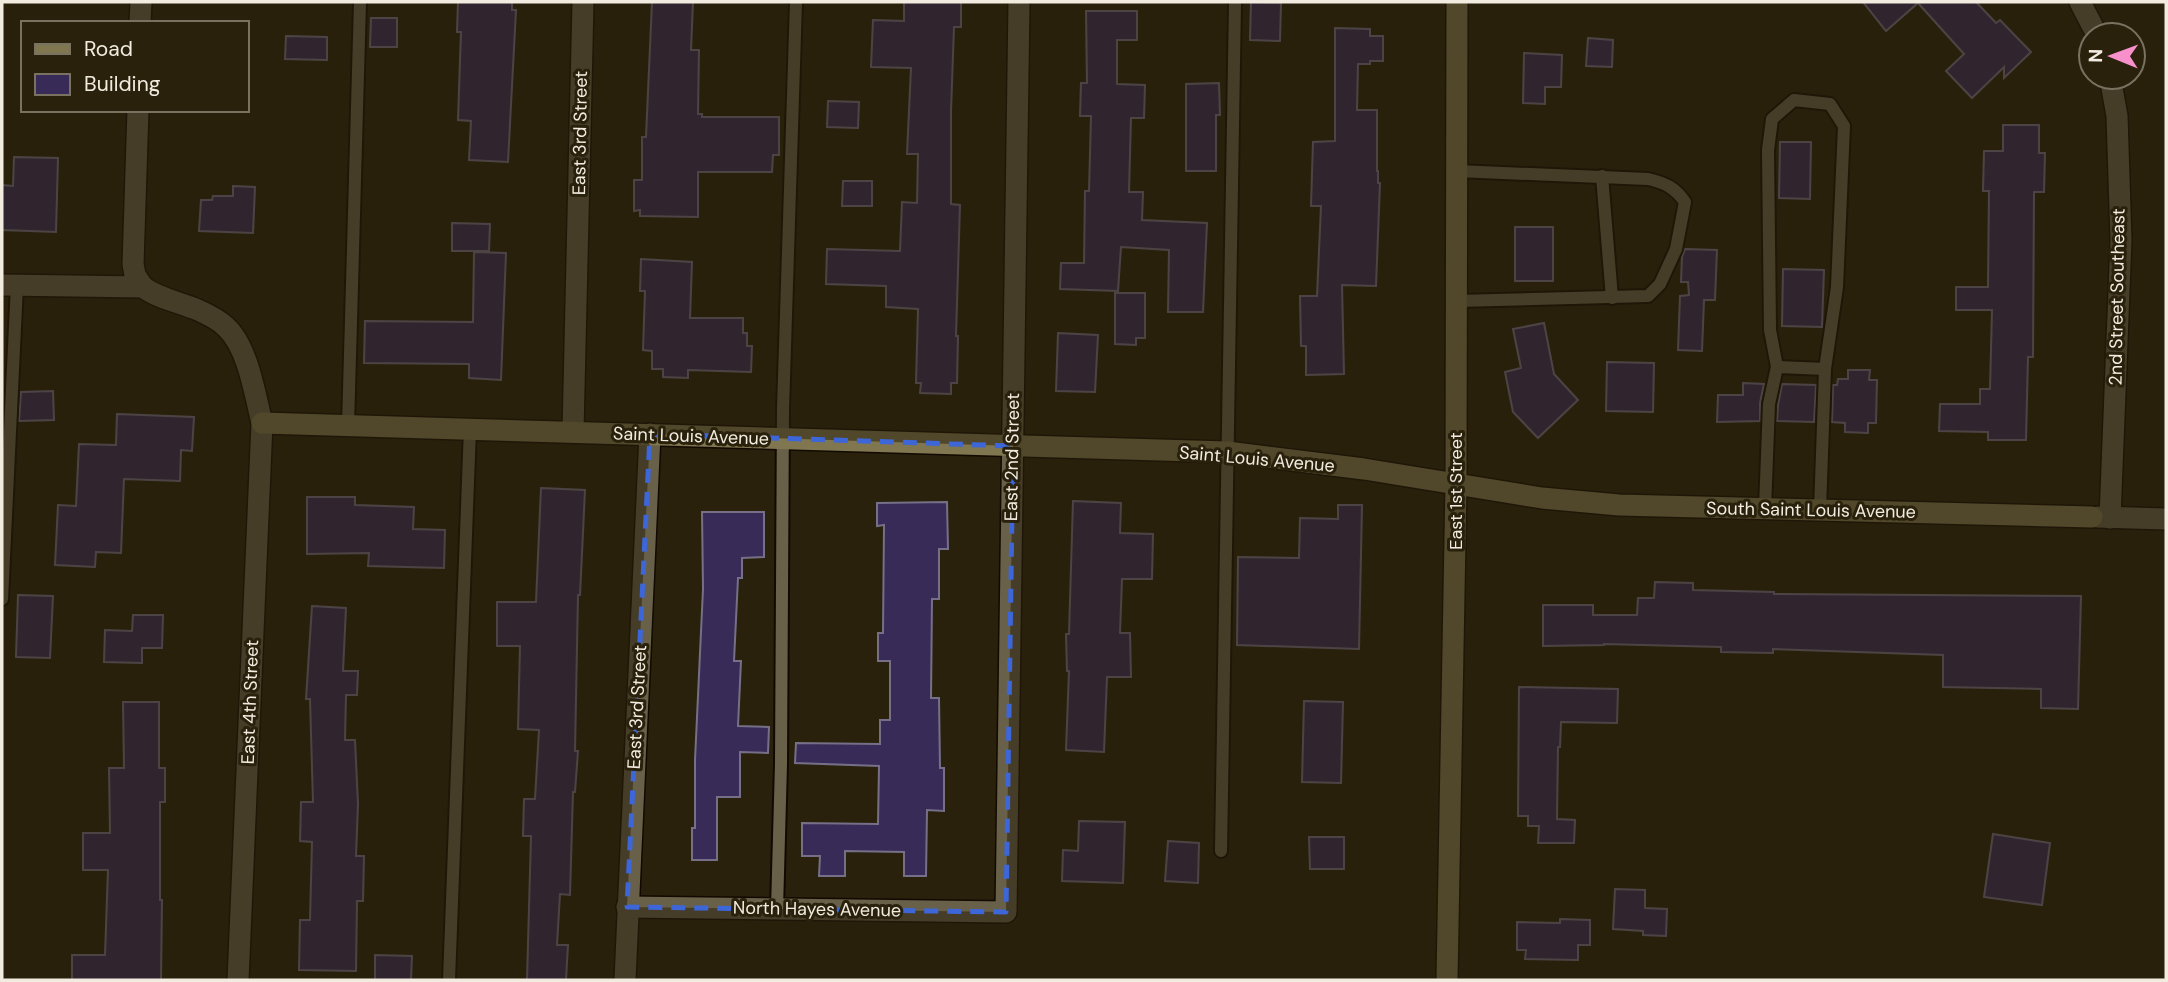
<svg xmlns="http://www.w3.org/2000/svg" width="2168" height="982" font-family="'DM Sans',sans-serif">
	<style>
		.building { fill: #392b57; stroke: #757087; stroke-width: 2 }
		.lines { fill: none; stroke-linecap: round; stroke-linejoin: round }
		.lane-casing { stroke: #120a00; stroke-width: 16 }
		.street-casing { stroke: #120a00; stroke-width: 24 }
		.secondary-casing { stroke: #120a00; stroke-width: 24 }
		.lane { stroke: #696049; stroke-width: 12 }
		.street { stroke: #696049; stroke-width: 21 }
		.secondary { stroke: #80764f; stroke-width: 21 }
		.marked { fill: none; stroke: #3d66d9; stroke-width: 5; stroke-dasharray: 14 9; stroke-linejoin: round }
		.labels { text-anchor: middle; stroke-width: 6; stroke-linejoin: round; paint-order: stroke }
		.street-label { font-size: 18px; fill: #f2ece0; stroke: #29210c }
	</style>
	<rect width="100%" height="100%" fill="#29210c"/>
	<!-- building -->
	<g class="building">
		<polygon points="458,2 512,2 512,10 516,10 508,162 469,160 471,121 458,120 461,32 457,32"/>
		<polygon points="652,2 693,2 691,50 699,50 698,114 702,114 702,117 779,117 779,155 773,155 772,172 698,172 698,217 640,216 640,210 634,211 634,180 642,180 642,137 646,137"/>
		<polygon points="904,2 961,2 961,27 954,27 951,111 951,204 960,205 956,336 958,336 957,383 951,383 951,394 920,393 921,383 916,383 918,309 886,307 886,286 826,284 827,249 900,251 902,202 917,203 918,154 907,154 911,68 871,67 873,20 904,21"/>
		<polygon points="1251,2 1281,3 1280,41 1250,40"/>
		<polygon points="1863,2 1976,2 1996,23 2000,20 2031,52 2004,78 2004,67 1972,98 1946,71 1964,54 1918,3 1886,31"/>
		<polygon points="1086,11 1137,11 1137,40 1117,40 1117,84 1145,85 1144,118 1131,118 1129,192 1143,192 1142,220 1207,223 1203,312 1168,312 1169,250 1121,247 1118,291 1060,289 1061,263 1084,263 1085,191 1089,191 1091,116 1080,116 1081,83 1087,83"/>
		<polygon points="371,18 397,18 397,47 370,47"/>
		<polygon points="1335,28 1370,29 1370,36 1383,36 1383,61 1370,61 1370,64 1358,64 1357,110 1377,110 1377,171 1378,171 1378,183 1380,183 1376,286 1342,285 1344,374 1306,375 1306,346 1301,346 1300,296 1317,296 1321,206 1311,206 1313,142 1335,141"/>
		<polygon points="286,36 327,37 327,60 285,59"/>
		<polygon points="1588,38 1613,40 1612,67 1586,66"/>
		<polygon points="1524,53 1562,55 1561,87 1545,87 1545,104 1523,103"/>
		<polygon points="1219,83 1220,115 1216,115 1216,171 1186,171 1186,84"/>
		<polygon points="828,101 859,102 858,128 827,127"/>
		<polygon points="2003,125 2039,125 2039,153 2045,153 2044,192 2034,192 2033,357 2028,357 2026,440 1988,440 1988,432 1939,431 1940,404 1980,404 1980,389 1990,389 1992,310 1956,310 1956,287 1988,287 1989,191 1983,191 1984,151 2003,151"/>
		<polygon points="1780,142 1811,142 1810,199 1779,198"/>
		<polygon points="14,157 58,158 56,232 2,230 2,185 13,186"/>
		<polygon points="843,181 872,181 872,206 842,206"/>
		<polygon points="233,186 255,187 253,233 199,231 201,200 212,200 213,196 233,196"/>
		<polygon points="452,223 490,224 489,251 452,251"/>
		<rect x="1515" y="227" width="38" height="54"/>
		<polygon points="1685,249 1717,250 1715,300 1704,300 1702,351 1678,350 1680,296 1689,295 1688,282 1681,282 1682,257"/>
		<polygon points="474,252 506,253 501,380 469,378 469,364 364,363 365,321 473,322"/>
		<polygon points="641,259 692,262 690,318 743,318 743,333 747,333 747,346 752,346 751,372 688,370 688,378 663,377 663,369 652,369 652,351 643,350 645,291 640,291"/>
		<polygon points="1783,269 1824,270 1822,327 1782,326"/>
		<polygon points="1115,293 1145,293 1145,338 1136,338 1136,345 1115,344"/>
		<polygon points="1544,323 1554,374 1578,400 1538,438 1513,412 1505,372 1521,368 1513,329"/>
		<polygon points="1058,333 1098,335 1095,392 1056,391"/>
		<polygon points="1607,362 1654,363 1653,412 1606,411"/>
		<polygon points="1848,370 1870,370 1869,380 1877,380 1876,423 1868,423 1868,433 1845,432 1845,423 1832,422 1833,385 1837,385 1838,379 1848,379"/>
		<polygon points="1743,383 1764,384 1760,403 1760,421 1717,422 1718,395 1743,395"/>
		<polygon points="1782,384 1816,385 1814,422 1777,421 1778,405"/>
		<polygon points="53,391 54,420 19,421 21,392"/>
		<polygon points="117,414 194,417 192,451 181,450 180,481 124,479 121,553 96,552 95,567 55,565 58,505 76,506 79,444 116,445"/>
		<polygon points="541,488 585,490 580,595 578,595 575,751 578,751 575,792 573,792 570,895 560,894 557,945 568,945 566,980 527,980 531,836 523,836 524,799 535,799 539,730 518,729 520,646 497,646 497,602 536,602"/>
		<polygon points="307,497 355,497 355,505 414,507 413,529 445,530 444,568 368,566 369,553 307,554"/>
		<polygon points="1073,501 1121,503 1120,533 1153,534 1152,579 1122,579 1120,633 1130,633 1131,677 1107,677 1104,752 1066,750 1069,671 1067,671 1066,634 1069,634"/>
		<polygon points="947,502 948,549 939,549 939,599 932,599 931,698 939,698 940,768 944,768 944,811 927,810 926,876 904,876 904,852 845,851 845,876 819,876 820,856 802,856 802,823 878,824 879,766 795,763 796,743 880,744 880,720 890,720 890,661 878,661 878,633 883,633 884,525 877,526 877,503"/>
		<polygon points="1338,505 1362,505 1359,649 1237,645 1238,557 1299,558 1300,518 1338,519"/>
		<polygon points="702,512 764,512 764,557 742,558 742,578 738,578 734,661 741,661 738,726 769,727 768,753 740,752 740,797 717,797 717,860 692,860 692,828 695,828 695,760 703,589"/>
		<polygon points="1655,582 1693,583 1693,590 1774,592 1774,594 2081,596 2078,709 2041,708 2041,689 1943,687 1943,655 1773,649 1773,653 1721,652 1721,647 1604,644 1604,645 1543,646 1543,605 1593,605 1593,615 1637,615 1638,598 1654,598"/>
		<polygon points="18,595 53,596 50,658 16,657"/>
		<polygon points="312,606 346,608 343,671 358,671 357,695 346,695 345,740 355,740 358,804 356,856 364,856 363,901 357,901 356,971 299,970 300,920 310,920 312,842 300,841 301,802 313,802 310,699 306,699"/>
		<polygon points="133,615 163,615 162,648 142,648 142,663 104,662 105,630 132,631"/>
		<polygon points="1519,687 1618,689 1617,723 1561,722 1560,747 1558,747 1557,819 1575,820 1574,843 1538,843 1539,826 1528,826 1528,816 1518,816"/>
		<polygon points="1304,701 1343,702 1341,783 1302,782"/>
		<polygon points="123,702 159,702 159,768 165,768 165,802 160,802 160,900 162,900 161,980 72,980 72,955 105,955 108,870 83,870 83,833 110,833 109,768 124,768"/>
		<polygon points="1079,821 1125,822 1123,883 1062,881 1063,850 1078,851"/>
		<polygon points="1993,834 2050,843 2042,905 1984,897"/>
		<polygon points="1309,837 1344,837 1344,869 1310,869"/>
		<polygon points="1168,841 1199,843 1198,883 1165,881"/>
		<polygon points="1615,889 1645,890 1645,908 1667,909 1666,936 1643,935 1643,931 1613,929"/>
		<polygon points="1560,919 1590,920 1590,945 1578,945 1578,960 1525,959 1526,950 1517,950 1517,922 1560,923"/>
		<polygon points="375,955 412,956 411,980 375,980"/>
	</g>
	<g class="lines">
		<!-- lane casing -->
		<g class="lane-casing">
			<g id="lane">
				<polyline points="1602,176 1612,298"/>
				<path d="M1457 301 1648 296 1660 284 1676 249 1685 202C1675 188 1666 183 1648 179L1457 171"/>
				<polyline points="1777,367 1770,330 1768,150 1772,119 1794,100 1830,104 1844,126 1837,287 1825,369"/>
				<polyline points="348,426 360,2"/>
				<polyline points="1765,508 1769,404 1777,367 1825,369 1820,510"/>
				<polyline points="2,599 17,285"/>
				<polyline points="1221,851 1235,2"/>
				<polyline points="777,909 781,764 783,409 796,2"/>
				<polyline points="449,980 470,429"/>
			</g>
		</g>
		<!-- street casing -->
		<g class="street-casing">
			<g id="street">
				<polyline points="2080,2 2097,35"/>
				<polyline points="140,23 141,2"/>
				<polyline points="138,110 133,264 135,275 143,287"/>
				<path d="M2 285 143 287C159 299 180 302 198 310 207 314 219 320 226 327 248 347 255 395 262 423L238 980"/>
				<polyline points="573,432 583,2"/>
				<polyline points="2098,517 2166,519"/>
				<polyline points="2110,518 2121,240 2117,116 2110,77"/>
				<polyline points="627,907 1006,912 1019,2"/>
				<polyline points="625,980 650,434"/>
			</g>
		</g>
		<!-- secondary casing -->
		<g class="secondary-casing">
			<g id="secondary">
				<polyline points="262,423 1227,452 1364,469 1542,498 1619,505 2092,517"/>
				<polyline points="1447,980 1456,483 1457,2"/>
			</g>
		</g>
		<!-- lane -->
		<use href="#lane" class="lane"/>
		<!-- street -->
		<use href="#street" class="street"/>
		<!-- secondary -->
		<use href="#secondary" class="secondary"/>
	</g>
	<!-- marked area -->
	<path d="M0 0H2168V982H0ZM650 434 1013 446 1006 912 627 907Z" fill="#29210c" fill-opacity=".55" fill-rule="evenodd"/>
	<path class="marked" d="M650 434 1013 446 1006 912 627 907Z"/>
	<g class="labels">
		<!-- street labels -->
		<g class="street-label">
			<text transform="translate(580 133) rotate(-89)" y="6">East 3rd Street</text>
			<text transform="translate(2117 297) rotate(-89)" y="6">2nd Street Southeast</text>
			<text transform="translate(691 436) rotate(2)" y="6">Saint Louis Avenue</text>
			<text transform="translate(1012 457) rotate(-89)" y="6">East 2nd Street</text>
			<text transform="translate(1257 459) rotate(5)" y="6">Saint Louis Avenue</text>
			<text transform="translate(1456 491) rotate(-90)" y="6">East 1st Street</text>
			<text transform="translate(1811 510) rotate(1)" y="6">South Saint Louis Avenue</text>
			<text transform="translate(250 702) rotate(-88)" y="6">East 4th Street</text>
			<text transform="translate(637 707) rotate(-87)" y="6">East 3rd Street</text>
			<text transform="translate(817 909) rotate(1)" y="6">North Hayes Avenue</text>
		</g>
	</g>
	<!-- border -->
	<rect width="2168" height="982" fill="none" stroke="#f2ece0" stroke-width="7"/>
	<!-- legend -->
	<rect x="21" y="21" width="228" height="91" fill="#29210c" stroke="#797261" stroke-width="2"/>
	<rect x="35" y="44" width="35" height="10" fill="#80764f" stroke="#797261" stroke-width="2"/>
	<text x="84" y="56" font-size="21" fill="#f2ece0">Road</text>
	<rect x="35" y="74" width="35" height="21" fill="#392b57" stroke="#797261" stroke-width="2"/>
	<text x="84" y="91" font-size="21" fill="#f2ece0">Building</text>
	<!-- north arrow -->
	<g transform="translate(2112 56) rotate(271)"><circle r="33" fill="#29210c" stroke="#797261" stroke-width="2"/>
	<path d="M0-5L12 26L0 18L-12 26Z" fill="#f890cb"/>
	<text y="-10" font-size="19" font-weight="bold" text-anchor="middle" fill="#f2ece0">N</text>
	</g>
</svg>
